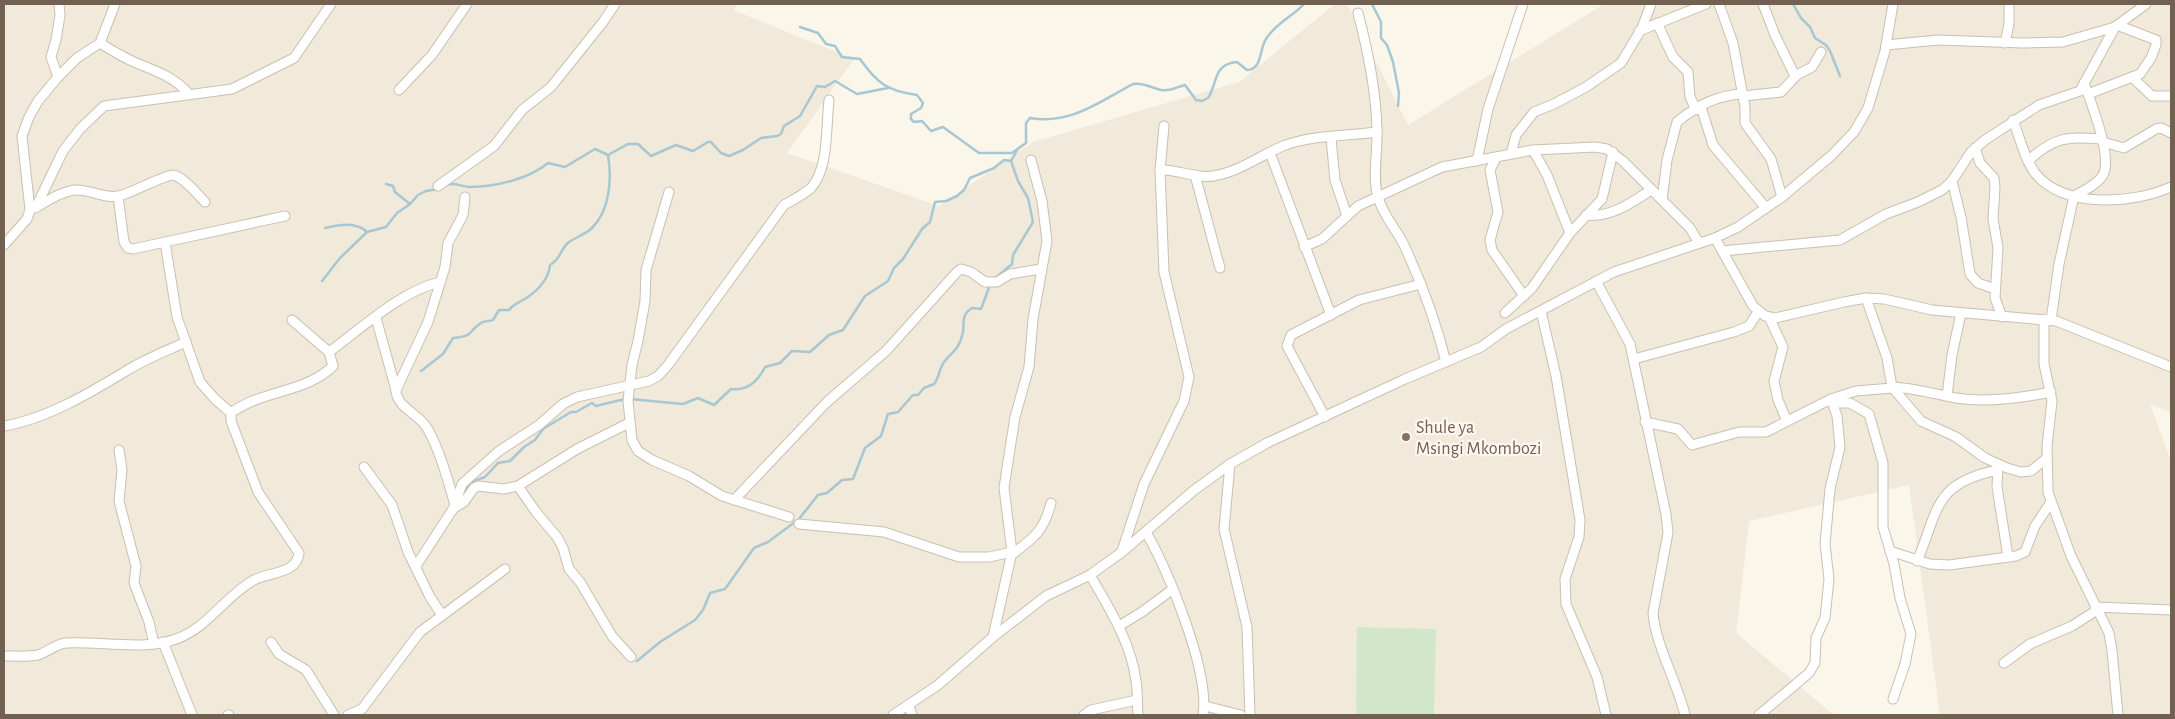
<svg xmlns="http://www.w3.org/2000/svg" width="2175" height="719" font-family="'Alegreya Sans',sans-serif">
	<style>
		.residential { fill: #f1e9d9 }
		.green { fill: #d2e7c9 }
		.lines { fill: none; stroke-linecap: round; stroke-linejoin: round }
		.stream { stroke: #a7c7d3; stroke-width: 2.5 }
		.minor-casing { stroke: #cbbfb1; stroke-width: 11 }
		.minor { stroke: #fff; stroke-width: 9 }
		.education-dot { fill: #8d6e63; stroke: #fdf9f0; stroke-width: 2 }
		.labels { text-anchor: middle; stroke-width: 4.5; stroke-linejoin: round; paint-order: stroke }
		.education-label { font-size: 18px; fill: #785e54; stroke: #fdf9f0; text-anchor: start }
	</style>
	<rect width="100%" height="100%" fill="#faf6ea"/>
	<!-- residential -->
	<polygon class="residential" points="4,4 739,4 733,10 854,59 787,153 939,206 1033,142 1239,82 1335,4 1347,4 1408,125 1604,4 2171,4 2171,412 2150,404 2171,462 2171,715 1940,715 1909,485 1749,521 1736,633 1834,715 4,715"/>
	<!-- green -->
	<polygon class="green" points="1357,627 1436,629 1434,715 1356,715"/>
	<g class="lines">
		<!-- stream -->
		<g class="stream">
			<polyline points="1372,4 1381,22 1381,38 1387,45 1393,62 1399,93 1398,106"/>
			<polyline points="1793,4 1801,18 1810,27 1815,38 1826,45 1830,51 1840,76"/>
			<path d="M800 27 818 33 826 44 835 46 842 57 860 59C877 83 887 91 917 95L923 103 921 108 911 114V119L914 122 922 121 931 131 943 127 979 153H1012L1026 143V123L1030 118C1070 125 1099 102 1133 84 1143 82 1152 88 1161 90 1170 92 1176 87 1185 85L1196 100 1202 101 1208 98C1218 84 1212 64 1237 62L1247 70C1263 69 1259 49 1266 39 1276 23 1292 17 1304 4"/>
			<polyline points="608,155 628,144 638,144 651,156 676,145 693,151 708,142 711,142 721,153 729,156 743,150 761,138 777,136 781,134 784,126 800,116 817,86 825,87 835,81 857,94 888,88"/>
			<polyline points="386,184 393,186 395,192 410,204"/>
			<path d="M443 187C454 181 458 186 469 187 495 187 529 179 548 163L565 167 595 149 608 155"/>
			<path d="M325 228C338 225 356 221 367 232"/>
			<polyline points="993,280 1012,264 1013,255 1033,222 1028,198 1018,181 1011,161 1017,150"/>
			<polyline points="322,281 340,258 367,232 386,227 397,213 410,204 418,195 426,191 438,189"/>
			<path d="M421 371 443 354 453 338C475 336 467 332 481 323 485 320 489 322 493 320L499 310H509C513 304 515 305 521 301 535 294 549 280 550 265 562 258 559 250 569 242 576 237 586 234 592 228 610 210 612 179 608 155"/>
			<path d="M630 399 683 404 698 398 714 405 731 389C747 391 758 381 765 367L780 363 792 351 810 352 829 335 843 330 865 296 888 281 894 268 903 259 922 229 930 222 935 202 946 201 957 196 964 190 970 178 994 168 1004 160 1011 161"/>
			<polyline points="463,497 471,482 485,477 498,463 510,461 524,447 535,440 543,429 571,412 576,412 592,403 596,406 625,399"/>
			<path d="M637 661 660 642 695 620 703 610 710 593 725 589 754 548 768 542 799 519 818 495 827 493 842 480 853 479 865 448 881 436 888 414 898 412 913 395H918L924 388 934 384C939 378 939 369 944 362 951 353 959 349 962 336 966 325 959 316 972 308L981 309 990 285"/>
		</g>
		<!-- minor casing -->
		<g class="minor-casing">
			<g id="minor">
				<polyline points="1719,4 1733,43 1745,107 1745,123 1771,159 1782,197"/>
				<polyline points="1763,4 1775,35 1795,76"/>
				<path d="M1358 13C1368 51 1376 89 1377 129 1378 148 1372 179 1378 197 1383 216 1397 230 1405 247 1422 284 1436 322 1446 362"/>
				<polyline points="1657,23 1673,57 1688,72 1690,97 1696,110"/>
				<polyline points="1639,31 1706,4"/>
				<path d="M100 43C111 50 123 57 134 62 155 71 173 76 188 93"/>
				<polyline points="2005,43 2009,24 2009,4"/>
				<polyline points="1886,45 1938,40 2023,43 2063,42 2115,27 2146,4"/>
				<polyline points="58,77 51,57 56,40 60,15 59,4"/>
				<polyline points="2132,77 2152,96 2171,96"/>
				<polyline points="399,90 432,55 467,4"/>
				<polyline points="2088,94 2140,74 2151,58 2156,45 2156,40 2117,25"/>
				<polyline points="1743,96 1781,92 1797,75 1812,67 1821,52"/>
				<polyline points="1701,107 1713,145 1766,208"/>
				<path d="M2013 120C2020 138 2024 158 2035 173 2064 209 2133 204 2171 187"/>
				<polyline points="1331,138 1335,180 1347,216"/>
				<polyline points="2103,142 2124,148 2156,129 2161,128 2171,133"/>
				<polyline points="1975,148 1980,163 1994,178 1995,187 1993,219 1998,248 1995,298 2002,317"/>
				<polyline points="1533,150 1547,175 1570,233"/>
				<polyline points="1270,153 1331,315"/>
				<polyline points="1511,154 1516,135 1534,112 1554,104 1586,87 1621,63 1642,28 1651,4"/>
				<polyline points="1496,158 1490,170 1498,212 1490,240 1492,250 1524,296"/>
				<polyline points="1477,161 1488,109 1523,4"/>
				<path d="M2028 161C2055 136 2067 137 2102 139"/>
				<path d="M1160 170C1178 169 1195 179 1213 176 1239 172 1259 156 1283 146 1311 135 1347 136 1377 132"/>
				<polyline points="1195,175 1220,268"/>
				<polyline points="1952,181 1961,217 1970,274 1978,283 1995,289"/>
				<polyline points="438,186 494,146 522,110 551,87 603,22 615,4"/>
				<polyline points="669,192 646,270 645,301 638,341 632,365 628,401 632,440 638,451 652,460 689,476 722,496 789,517"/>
				<polyline points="118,196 124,242 128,248 133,249 285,216"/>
				<path d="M1662 200 1667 160 1677 122C1696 106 1718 95 1742 94"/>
				<polyline points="36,207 63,151 80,129 104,106 232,89 294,58 331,4"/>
				<path d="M35 208C47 201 64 190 77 190 91 190 106 199 119 196 131 193 165 175 173 175 184 177 197 194 205 202"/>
				<path d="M1586 215C1611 218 1631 203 1651 190"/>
				<polyline points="1715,238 1753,306 1765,316 1775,318 1844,302 1866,298 1884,299 1932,310 2056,321 2171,367"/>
				<polyline points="165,242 177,317 200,382 215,399 231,413"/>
				<polyline points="4,245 27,219 30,210 22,136 29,117 38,101 58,77 77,58 100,43 115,4"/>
				<polyline points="1304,247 1322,239 1358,206 1442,167 1533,150 1595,147 1607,149 1623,161 1690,228 1699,243"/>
				<polyline points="1722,251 1840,240 1886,214 1918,202 1942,190 1952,181 1971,152 1985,140 2039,105 2080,91 2115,27"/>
				<path d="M1596 281 1630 344 1666 514 1668 533 1653 613C1656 647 1677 681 1685 715"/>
				<polyline points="1866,298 1887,358 1892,387 1921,421 1956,437 1985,458 2007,468 2021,472 2031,471 2047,458"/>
				<polyline points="1541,311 1556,376 1580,520 1579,537 1565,579 1566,604 1597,677 1606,715"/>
				<polyline points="1505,313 1532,288 1570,233 1602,199 1613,152"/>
				<polyline points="1769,317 1783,347 1774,381 1778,400 1787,421"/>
				<polyline points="376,318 396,390"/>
				<polyline points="2044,319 2044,364 2052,401 2047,446 2048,492 2071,556 2109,633 2112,651 2118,715"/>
				<path d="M2051 320 2059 264 2074 196C2083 191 2097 185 2103 175 2113 157 2091 103 2084 83"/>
				<path d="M329 352C362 328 401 291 440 282"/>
				<polyline points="1634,359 1734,332 1749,326 1758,312"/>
				<path d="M1892 387C1914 388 1934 394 1956 398 1987 403 2021 398 2051 392"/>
				<polyline points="1947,396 1952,355 1961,313"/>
				<polyline points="1832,403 1850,403 1869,414 1883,463 1883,527 1894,564 1900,598 1911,634 1905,664 1893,699"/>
				<polyline points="1325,417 1287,346 1291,335 1359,300 1421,284"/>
				<polyline points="1645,422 1678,429 1692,445 1739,432 1766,432 1831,399 1856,391 1893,388"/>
				<path d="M4 426C46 419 90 393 126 371 145 359 166 351 186 342"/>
				<polyline points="119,450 122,470 119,501 136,566 134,583 149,622 154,644"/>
				<polyline points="1230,464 1224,529 1247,627 1250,715"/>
				<polyline points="1998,466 1997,487 2008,557"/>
				<polyline points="364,467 392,505 408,552 430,597 442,615"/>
				<polyline points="518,486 536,512 557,537 563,548 569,569 580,582 612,636 631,657"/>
				<polyline points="734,500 827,402 886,351 957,272 961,269 971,272 985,282 997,282 1010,274 1041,269"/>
				<path d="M455 505C449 483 438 443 425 425 416 413 396 406 396 390L428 322 445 267 448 243 463 215 465 197"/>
				<polyline points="454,508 464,502 474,488 478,486 504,489 518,486 577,449 629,423"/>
				<polyline points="799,524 884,532 959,557 989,557 1012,552"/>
				<path d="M1146 532C1168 571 1210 671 1203 715"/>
				<polyline points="1122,551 1144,484 1184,401 1189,377 1164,272 1160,170 1164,126"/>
				<polyline points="1890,551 1930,564 1949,565 2016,556 2025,552 2035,526 2051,502"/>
				<path d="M1011 555C1034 538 1044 531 1051 503"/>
				<path d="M1917 561C1939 510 1933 483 1998 470"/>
				<path d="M416 566 453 509 462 484 499 451 539 425 563 404 577 397 649 381 658 376 668 365 784 205C793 200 803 195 811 188 829 169 826 125 829 100"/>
				<path d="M1090 575C1109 608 1131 642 1136 681 1138 692 1137 704 1138 715"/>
				<polyline points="2095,607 2171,610"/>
				<polyline points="1119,626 1142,612 1173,589"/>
				<polyline points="993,637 1012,552 1004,488 1007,468 1015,417 1029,367 1033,319 1047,241 1042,201 1031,160"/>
				<polyline points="163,642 192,715"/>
				<polyline points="271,642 279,654 306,670 334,715"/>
				<path d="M4 656C14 656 28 657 38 655 48 652 55 644 66 643 100 641 144 651 176 639 208 628 225 596 254 580 269 572 297 574 299 553L258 492 231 421V413C261 390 306 393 333 366L329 352 292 320"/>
				<polyline points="2004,663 2030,644 2072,626 2097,610"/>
				<polyline points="909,706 912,715"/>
				<polyline points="1205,706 1241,715"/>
				<polyline points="228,715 229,715"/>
				<polyline points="348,715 362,709 420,632 505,569"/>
				<polyline points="893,715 938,685 993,637 1046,596 1090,575 1122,552 1193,491 1230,464 1267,443 1405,379 1481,347 1506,329 1614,272 1715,238 1738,227 1782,197 1832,155 1854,132 1868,108 1885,51 1893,4"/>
				<polyline points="1084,715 1091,710 1137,700"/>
				<polyline points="1759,715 1809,673 1815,663 1816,638 1825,618 1829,579 1825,544 1830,489 1840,447 1837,416 1831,399"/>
			</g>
		</g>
		<!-- minor -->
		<use href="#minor" class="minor"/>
	</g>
	<!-- markers -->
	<circle class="education-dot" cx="1406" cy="437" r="5"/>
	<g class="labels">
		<!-- education labels -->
		<g class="education-label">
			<text x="1416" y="433">Shule ya<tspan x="1416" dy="21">Msingi Mkombozi</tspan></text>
		</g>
	</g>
	<!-- border -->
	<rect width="2175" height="719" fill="none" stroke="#726050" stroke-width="10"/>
</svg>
